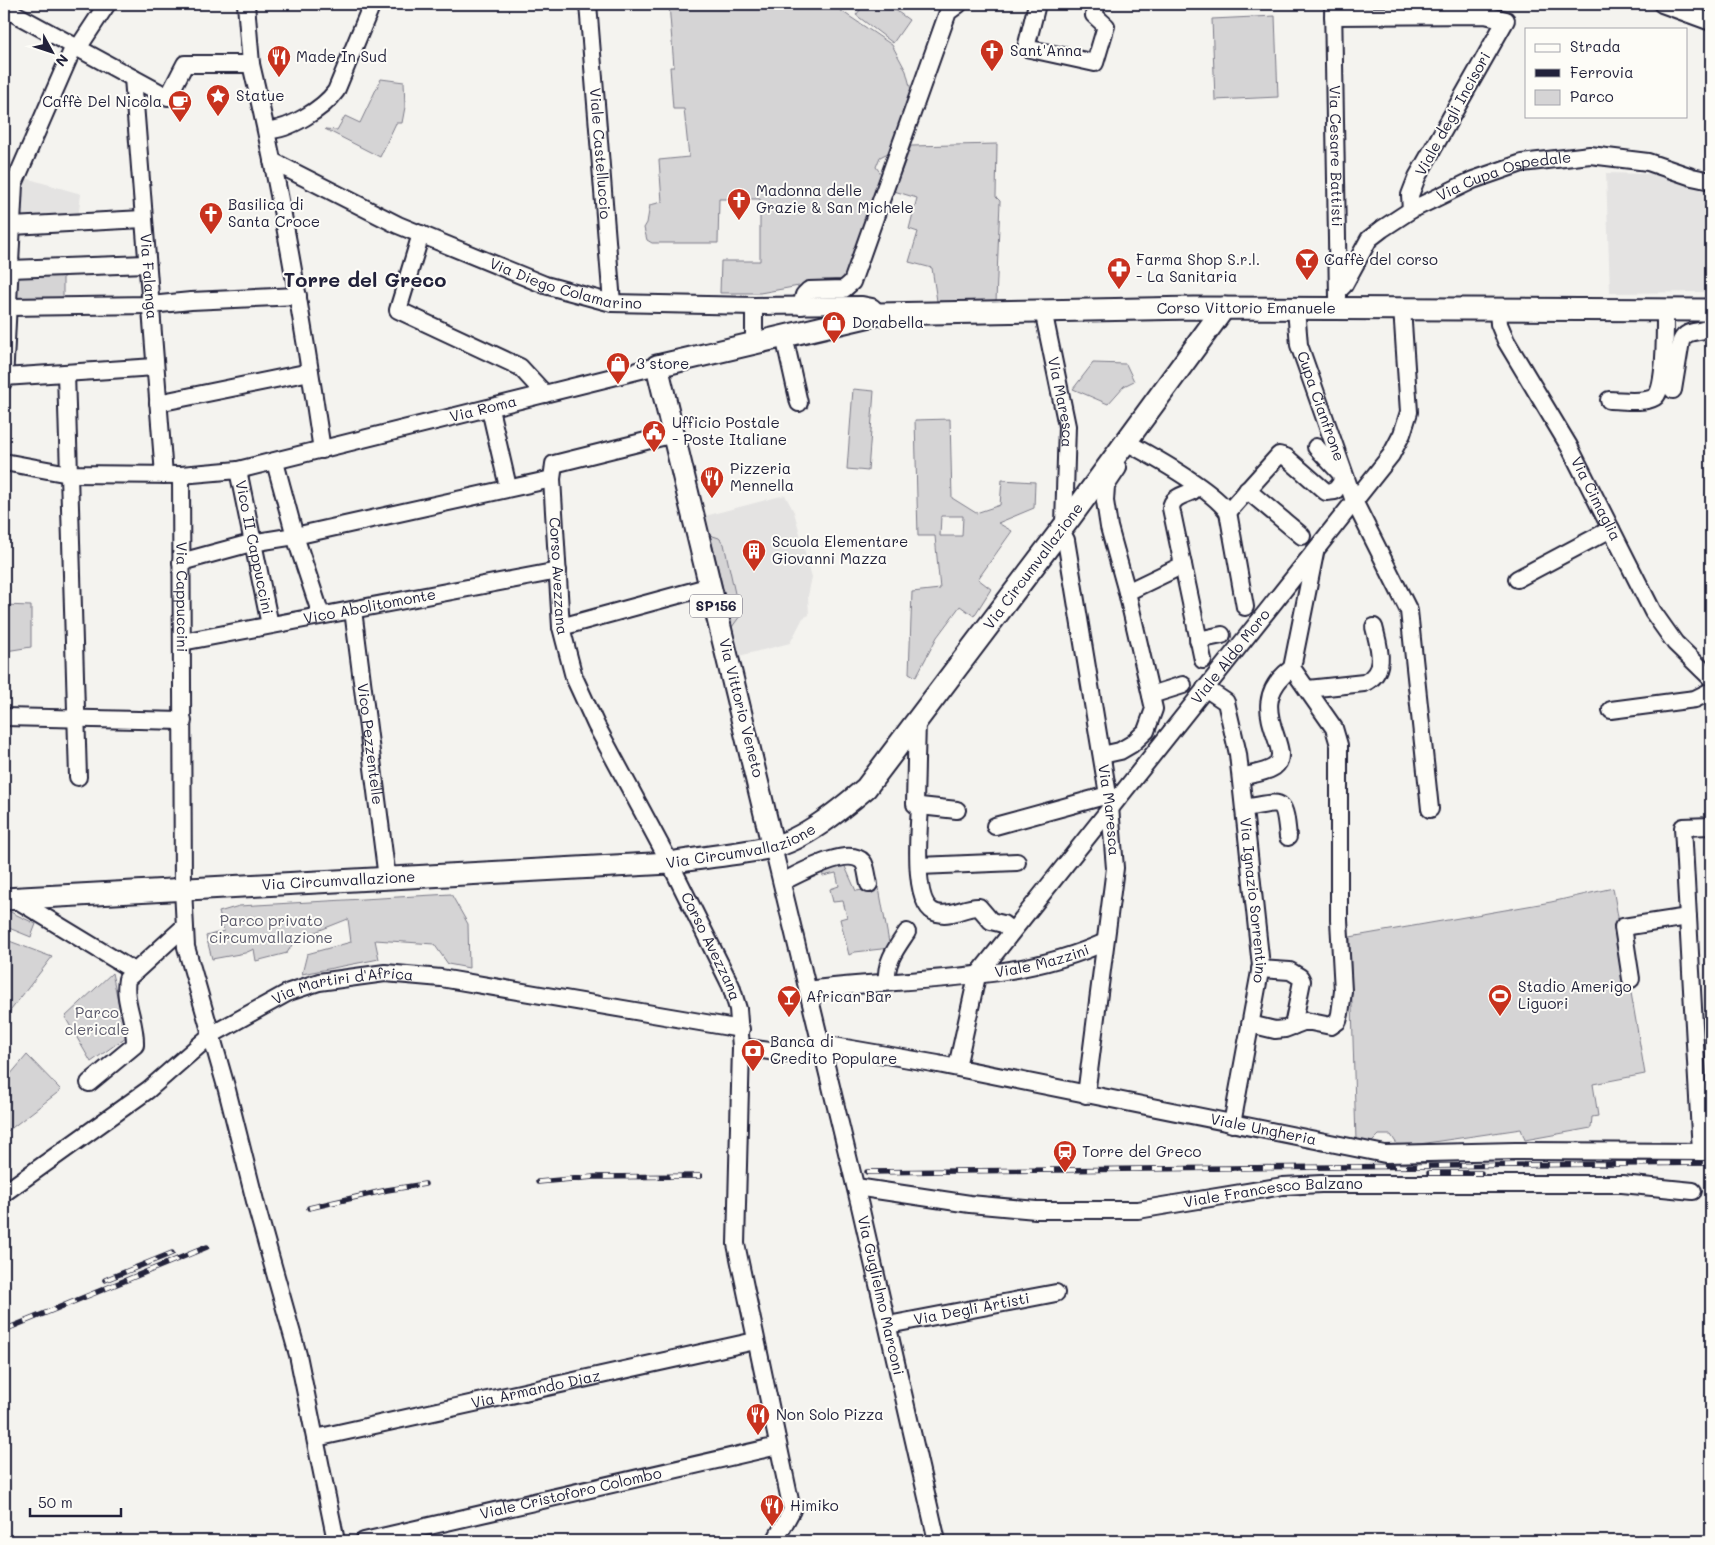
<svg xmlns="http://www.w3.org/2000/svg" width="1715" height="1545" font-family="Mali,sans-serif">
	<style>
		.built { fill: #e4e3e2 }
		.green { fill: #d5d4d5; stroke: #7c7b88; fill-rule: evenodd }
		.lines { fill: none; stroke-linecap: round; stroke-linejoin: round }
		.minor-casing { stroke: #22223b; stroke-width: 20 }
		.major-casing { stroke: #22223b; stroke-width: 25 }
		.minor { stroke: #fdfcf7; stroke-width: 16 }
		.major { stroke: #fdfcf7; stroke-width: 21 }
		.rail-casing { stroke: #22223b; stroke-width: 5.5 }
		.rail { stroke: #fdfcf7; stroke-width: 4; stroke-dasharray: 11; stroke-linecap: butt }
		.labels { text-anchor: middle; stroke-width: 4; stroke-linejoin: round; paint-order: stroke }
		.shield { fill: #fdfcf7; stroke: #646373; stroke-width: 1 }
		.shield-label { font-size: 14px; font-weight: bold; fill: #22223b }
		.poi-label { font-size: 15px; fill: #22223b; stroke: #fdfcf7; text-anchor: start }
		.street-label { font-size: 15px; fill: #22223b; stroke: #fdfcf7 }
		.park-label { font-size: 15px; fill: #585769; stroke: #fdfcf7 }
		.district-label { font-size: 20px; font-weight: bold; fill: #22223b; stroke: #fdfcf7 }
	</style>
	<rect width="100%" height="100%" fill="#f4f3ef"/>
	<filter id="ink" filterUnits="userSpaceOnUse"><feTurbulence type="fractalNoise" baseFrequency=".02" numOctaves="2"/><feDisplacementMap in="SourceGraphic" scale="10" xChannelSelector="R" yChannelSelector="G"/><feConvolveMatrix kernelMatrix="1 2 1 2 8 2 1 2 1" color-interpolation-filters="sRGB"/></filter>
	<g filter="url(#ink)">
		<!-- built -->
		<g class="built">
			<polygon points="1650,171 1711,188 1711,292 1610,293 1606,173 1648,174"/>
			<polygon points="22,177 81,194 78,219 12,223"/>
			<polygon points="785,495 794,512 812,577 808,596 809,615 803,618 790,643 739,656 705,516"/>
		</g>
		<!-- green -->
		<g class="green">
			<polygon points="669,4 831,4 892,45 906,71 911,90 890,152 880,157 876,167 882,175 849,278 843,283 799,286 760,293 720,293 721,261 760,261 760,199 719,199 718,243 652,243 647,240 644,228 647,223 650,205 662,202 659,160 689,157 684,109 673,109 670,67 674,67"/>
			<polygon points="865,4 887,4 909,20 893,43 856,15"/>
			<polygon points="1275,16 1278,97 1215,100 1212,19"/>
			<polygon points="381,79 404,82 405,107 402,123 396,123 380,157 325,129 337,130 345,116 360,123"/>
			<polygon points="997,144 996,197 1000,201 996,302 937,301 932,268 909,262 918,232 909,229 917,198 894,191 911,146"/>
			<polygon points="63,267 63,306 8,307 10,269"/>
			<polygon points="1093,363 1126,364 1134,381 1124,386 1108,404 1073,389"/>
			<polygon points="853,389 874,391 868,471 847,469"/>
			<path d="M950 419 952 498 976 513 1000 505 1002 480 1035 482 1034 508 998 523 1012 531 978 579 991 589 974 616 960 606 937 637 916 677 909 673 912 592 940 589 935 536H918L915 420ZM941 516H963L962 536H940Z"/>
			<polygon points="710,535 719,538 724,544 740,616 732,627"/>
			<polygon points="4,605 31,606 31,647 6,651 8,674 4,674"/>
			<polygon points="842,860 856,891 879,888 890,948 855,952 849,955 840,919 847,917 843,901 833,902 830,889 839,886 836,873 823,876 822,871"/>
			<polygon points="1613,888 1645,1074 1593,1084 1598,1116 1592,1117 1591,1128 1525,1140 1521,1129 1399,1147 1391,1135 1379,1135 1371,1143 1356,1141 1350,937 1551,902"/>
			<polygon points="451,894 468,924 469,968 448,964 434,944 375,940 379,959 302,974 307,954 351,942 348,919 295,940 287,953 256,961 254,949 245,953 212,959 206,936 224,931 219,912 239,906"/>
			<polygon points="4,909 36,924 31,937 4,926"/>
			<polygon points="4,939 52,957 4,1019"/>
			<polygon points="112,973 126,1037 91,1062 65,1017"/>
			<polygon points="27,1055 61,1090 4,1134 4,1082"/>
		</g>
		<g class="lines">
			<!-- minor casing -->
			<g class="minor-casing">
				<g id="minor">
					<polyline points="246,4 251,64"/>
					<path id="s1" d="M588 4 612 303"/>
					<polyline points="1037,4 1026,48 1095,63 1106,26 1094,15 1097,4"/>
					<path id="s2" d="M1333 4 1338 297"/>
					<polyline points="1662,4 1711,22"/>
					<path d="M4 8 168 97 185 64H251C281 191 303 320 322 450"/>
					<polyline points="1333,16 1485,15 1506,20 1417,177 1410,195 1411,210"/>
					<polyline points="78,48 107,4"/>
					<path id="s3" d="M133 78 164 475"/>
					<path d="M267 130C288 131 324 108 336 91L372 4"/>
					<path id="s4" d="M272 161 398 225 545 285 612 303 754 306 862 305 872 307 879 314"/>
					<polyline points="12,226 143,219"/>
					<polyline points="421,234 398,310 520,367 545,394"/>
					<polyline points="10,269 146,264"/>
					<path id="s5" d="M1338 291 1344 285 1369 239 1382 229 1411 210 1432 200 1473 180 1522 163 1590 155 1648 162 1692 177 1711 181"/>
					<polyline points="801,306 804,295 809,290 844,289 852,282 948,12 959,4"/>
					<polyline points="8,307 150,305 191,301 298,296"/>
					<path id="s6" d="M1296 309 1299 345 1354 501 1409 611 1430 809"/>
					<path id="s7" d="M1498 309 1499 324 1506 341 1569 446 1653 612 1675 643 1711 678"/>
					<path id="s8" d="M1043 310 1067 426 1064 524"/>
					<polyline points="784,336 799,403"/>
					<polyline points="754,343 754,306"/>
					<polyline points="66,373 78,777"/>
					<polyline points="4,377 155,367"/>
					<polyline points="4,381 14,184 74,46"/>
					<path d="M1673 390 1681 341C1688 327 1701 335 1711 326"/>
					<path d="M1609 400C1622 400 1643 404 1655 397 1666 390 1665 324 1665 309"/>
					<polyline points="158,403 310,372"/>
					<polyline points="490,409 508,487"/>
					<path id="s9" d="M674 434 554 464 552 479 561 627 574 677 596 725 670 863 731 986 738 1009 741 1047 736 1244 792 1510 775 1541"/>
					<path d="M1126 442C1152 456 1211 489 1228 512L1245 607"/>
					<path id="s10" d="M4 462 69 474 181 475 238 470 657 366"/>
					<polyline points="275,462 295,536 321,615"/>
					<path id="s11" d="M238 470 270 625"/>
					<path id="s12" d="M181 475 183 889 186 947 227 1090 257 1209 298 1355 336 1541"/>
					<polyline points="1247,490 1302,536"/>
					<path d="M1193 491C1184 495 1172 497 1171 508L1203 660"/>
					<polyline points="1228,512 1279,455 1286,457 1326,492 1335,491 1341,483 1342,475 1316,447"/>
					<path id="s13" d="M1060 529 1066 540 1110 807 1115 868 1086 1095"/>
					<polyline points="181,562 251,543 295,536 552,479"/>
					<polyline points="1517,579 1611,529"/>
					<polyline points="1127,592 1183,565"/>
					<path id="s14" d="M353 610 387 878"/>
					<polyline points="561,627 711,586"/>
					<polyline points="1198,640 1222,635"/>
					<path id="s15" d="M182 642 558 571"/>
					<path id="s16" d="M1205 688 1226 702 1238 754 1261 966 1232 1124"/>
					<path d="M1308 689 1364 683C1388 672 1379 647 1374 627"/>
					<polyline points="1151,695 1183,685"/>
					<polyline points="1611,710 1695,699 1711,691"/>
					<polyline points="4,717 183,721"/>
					<polyline points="917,720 915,804 920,806 957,810"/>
					<polyline points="1102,755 1120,751 1132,744 1146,731 1154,709 1127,592 1109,527 1105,501 1106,486 1118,468"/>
					<path d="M1241 777C1251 774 1265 773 1274 767 1298 749 1239 707 1292 668"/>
					<path d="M920 806C919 828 911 907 937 913 953 917 965 906 979 907L991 921 1003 924 1012 931"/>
					<path d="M1244 808C1283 802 1284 795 1288 837"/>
					<polyline points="995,826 1108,795"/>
					<path id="s17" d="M773 847 860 1206 937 1541"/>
					<polyline points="919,866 1017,862"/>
					<path d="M782 882C799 874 848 845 863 862 867 867 867 878 869 884"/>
					<polyline points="12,897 134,971"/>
					<polyline points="1260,969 1290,971 1300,977 1302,981 1293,1026"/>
					<polyline points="1631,979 1623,927 1688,917"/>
					<path d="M887 981C885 962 897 947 907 932"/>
					<path id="s18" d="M808 990C906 977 1014 984 1105 942"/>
					<polyline points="1250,1024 1275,1030 1285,1029 1306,1021 1331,1026 1338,1021 1340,1014 1343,991 1339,920 1339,745 1334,728 1292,668 1315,553"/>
					<path id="s19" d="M741 1047 791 1054H806L834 1046 938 1064 1385 1154 1515 1151 1711 1152"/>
					<path id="s20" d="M957 1067 977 976 1391 455 1402 434 1409 412 1402 308"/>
					<path d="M89 1083 135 1045C136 1022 123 1001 127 979L184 927"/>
					<polyline points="1701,1152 1683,827 1711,826"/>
					<path id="s21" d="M856 1187 970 1204 1036 1210H1138L1283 1186 1321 1184H1622L1693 1191"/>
					<path id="s22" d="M4 1193 148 1090 211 1035 289 992 319 982 385 973 441 978 741 1029"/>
					<path id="s23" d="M888 1325 1056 1293"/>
					<path id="s24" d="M316 1438 755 1341"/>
					<path id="s25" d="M364 1541 778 1446"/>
				</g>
			</g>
			<!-- major casing -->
			<g class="major-casing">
				<g id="major">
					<path id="s26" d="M773 847 657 366 879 314 1194 308 1711 310"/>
					<path id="s27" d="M4 899 670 863C704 857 739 854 772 847 804 840 841 809 866 788L1070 518 1224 308"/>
				</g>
			</g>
			<!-- minor -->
			<use href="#minor" class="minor"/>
			<!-- major -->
			<use href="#major" class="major"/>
			<!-- rail casing -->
			<g class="rail-casing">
				<g id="rail">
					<polyline points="867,1172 1711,1163"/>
					<polyline points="1429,1173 1481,1173"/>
					<polyline points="538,1182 594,1177 700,1176"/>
					<polyline points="309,1208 387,1190 425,1184"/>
					<polyline points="105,1280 172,1253"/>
					<polyline points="4,1330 207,1247"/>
				</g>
			</g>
			<!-- rail -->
			<use href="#rail" class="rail"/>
		</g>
	</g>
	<!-- icons -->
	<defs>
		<g id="church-pin" transform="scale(1.25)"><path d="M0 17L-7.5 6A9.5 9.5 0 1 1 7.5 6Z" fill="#c8321e" stroke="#fdfcf7"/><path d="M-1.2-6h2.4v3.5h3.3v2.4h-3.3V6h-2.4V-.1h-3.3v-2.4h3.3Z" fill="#fff"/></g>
		<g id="restaurant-pin" transform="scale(1.25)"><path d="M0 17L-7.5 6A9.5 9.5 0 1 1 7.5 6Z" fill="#c8321e" stroke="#fdfcf7"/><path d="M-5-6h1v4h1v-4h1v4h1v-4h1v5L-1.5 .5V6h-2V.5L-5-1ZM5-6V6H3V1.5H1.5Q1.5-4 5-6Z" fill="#fff"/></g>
		<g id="sight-pin" transform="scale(1.25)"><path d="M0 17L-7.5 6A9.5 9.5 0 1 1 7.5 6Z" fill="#c8321e" stroke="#fdfcf7"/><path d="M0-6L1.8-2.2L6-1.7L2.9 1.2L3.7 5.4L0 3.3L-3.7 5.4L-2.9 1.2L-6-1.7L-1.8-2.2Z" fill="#fff"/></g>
		<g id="cafe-pin" transform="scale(1.25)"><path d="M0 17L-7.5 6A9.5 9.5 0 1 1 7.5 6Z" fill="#c8321e" stroke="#fdfcf7"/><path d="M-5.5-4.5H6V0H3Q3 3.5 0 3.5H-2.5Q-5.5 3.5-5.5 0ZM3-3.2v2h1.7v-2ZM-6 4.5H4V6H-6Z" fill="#fff"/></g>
		<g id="bar-pin" transform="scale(1.25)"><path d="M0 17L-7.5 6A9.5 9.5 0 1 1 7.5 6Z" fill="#c8321e" stroke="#fdfcf7"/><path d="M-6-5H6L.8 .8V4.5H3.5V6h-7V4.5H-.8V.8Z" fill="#fff"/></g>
		<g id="pharmacy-pin" transform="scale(1.25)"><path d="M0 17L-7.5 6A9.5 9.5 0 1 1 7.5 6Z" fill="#c8321e" stroke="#fdfcf7"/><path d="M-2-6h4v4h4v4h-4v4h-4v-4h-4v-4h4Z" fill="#fff"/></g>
		<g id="shop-pin" transform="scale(1.25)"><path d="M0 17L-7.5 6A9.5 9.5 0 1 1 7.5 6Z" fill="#c8321e" stroke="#fdfcf7"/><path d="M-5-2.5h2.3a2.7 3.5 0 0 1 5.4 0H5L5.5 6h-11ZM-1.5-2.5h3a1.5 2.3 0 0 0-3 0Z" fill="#fff"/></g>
		<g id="civic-pin" transform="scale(1.25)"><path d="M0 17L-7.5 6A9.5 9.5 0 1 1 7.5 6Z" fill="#c8321e" stroke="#fdfcf7"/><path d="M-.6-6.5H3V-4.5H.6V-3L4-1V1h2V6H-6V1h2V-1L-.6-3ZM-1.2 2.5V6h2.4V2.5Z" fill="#fff"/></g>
		<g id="building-pin" transform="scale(1.25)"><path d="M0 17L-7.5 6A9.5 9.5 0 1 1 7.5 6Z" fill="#c8321e" stroke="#fdfcf7"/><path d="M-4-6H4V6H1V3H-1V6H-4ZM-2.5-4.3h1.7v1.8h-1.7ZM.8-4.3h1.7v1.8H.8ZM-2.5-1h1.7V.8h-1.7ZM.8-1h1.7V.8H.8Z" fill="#fff"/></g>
		<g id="stadium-pin" transform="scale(1.25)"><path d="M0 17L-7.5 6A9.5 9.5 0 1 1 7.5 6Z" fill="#c8321e" stroke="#fdfcf7"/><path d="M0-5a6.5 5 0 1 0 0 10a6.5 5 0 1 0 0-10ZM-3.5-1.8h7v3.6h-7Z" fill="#fff"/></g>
		<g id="bank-pin" transform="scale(1.25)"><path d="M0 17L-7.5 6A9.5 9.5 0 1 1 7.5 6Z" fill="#c8321e" stroke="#fdfcf7"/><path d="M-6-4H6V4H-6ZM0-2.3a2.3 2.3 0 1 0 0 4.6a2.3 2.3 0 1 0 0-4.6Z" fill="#fff"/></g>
		<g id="station-pin" transform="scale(1.25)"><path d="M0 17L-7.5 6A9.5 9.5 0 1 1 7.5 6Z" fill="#c8321e" stroke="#fdfcf7"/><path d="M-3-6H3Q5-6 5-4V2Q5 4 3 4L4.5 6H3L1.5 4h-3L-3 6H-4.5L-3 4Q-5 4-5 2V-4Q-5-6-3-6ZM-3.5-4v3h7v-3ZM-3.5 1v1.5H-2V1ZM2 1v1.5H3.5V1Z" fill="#fff"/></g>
	</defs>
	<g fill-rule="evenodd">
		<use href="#church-pin" x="992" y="51"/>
		<use href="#restaurant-pin" x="279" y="57"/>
		<use href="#sight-pin" x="218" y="96"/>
		<use href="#cafe-pin" x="180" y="102"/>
		<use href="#church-pin" x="739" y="200"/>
		<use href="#church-pin" x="211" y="214"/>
		<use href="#bar-pin" x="1307" y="260"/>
		<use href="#pharmacy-pin" x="1119" y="269"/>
		<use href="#shop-pin" x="834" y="323"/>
		<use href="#shop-pin" x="618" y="364"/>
		<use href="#civic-pin" x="654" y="432"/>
		<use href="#restaurant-pin" x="712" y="478"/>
		<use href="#building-pin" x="754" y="551"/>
		<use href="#stadium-pin" x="1500" y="996"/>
		<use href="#bar-pin" x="789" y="997"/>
		<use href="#bank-pin" x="753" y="1051"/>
		<use href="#station-pin" x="1065" y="1152"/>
		<use href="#restaurant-pin" x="758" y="1415"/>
		<use href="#restaurant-pin" x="772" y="1506"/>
	</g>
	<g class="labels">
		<!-- shield labels -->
		<rect class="shield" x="690" y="594.5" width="52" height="23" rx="4"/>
		<g class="shield-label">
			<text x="716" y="611">SP156</text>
		</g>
		<!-- poi labels -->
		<g class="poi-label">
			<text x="1010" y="56">Sant'Anna</text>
			<text x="296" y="62">Made In Sud</text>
			<text x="236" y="101">Statue</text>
			<text x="162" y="107" text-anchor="end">Caffè Del Nicola</text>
			<text x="756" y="196">Madonna delle<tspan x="756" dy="17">Grazie &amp; San Michele</tspan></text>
			<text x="228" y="210">Basilica di<tspan x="228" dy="17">Santa Croce</tspan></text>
			<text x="1136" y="265">Farma Shop S.r.l.<tspan x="1136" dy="17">- La Sanitaria</tspan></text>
			<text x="1324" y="265">Caffè del corso</text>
			<text x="852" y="328">Dorabella</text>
			<text x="636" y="369">3 store</text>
			<text x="672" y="428">Ufficio Postale<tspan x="672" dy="17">- Poste Italiane</tspan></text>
			<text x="730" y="474">Pizzeria<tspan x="730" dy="17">Mennella</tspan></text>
			<text x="772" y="547">Scuola Elementare<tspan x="772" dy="17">Giovanni Mazza</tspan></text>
			<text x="1518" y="992">Stadio Amerigo<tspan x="1518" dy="17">Liguori</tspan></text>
			<text x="806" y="1002">African Bar</text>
			<text x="770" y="1047">Banca di<tspan x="770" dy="17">Credito Populare</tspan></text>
			<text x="1082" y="1157">Torre del Greco</text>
			<text x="776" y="1420">Non Solo Pizza</text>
			<text x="790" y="1511">Himiko</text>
		</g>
		<!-- street labels -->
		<g class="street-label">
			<text transform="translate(1453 114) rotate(-61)" y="5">Viale degli Incisori</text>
			<text dy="5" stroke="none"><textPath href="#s1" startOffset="150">Viale Castelluccio</textPath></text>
			<text dy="5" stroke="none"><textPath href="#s2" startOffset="152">Via Cesare Battisti</textPath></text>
			<text dy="5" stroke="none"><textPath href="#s5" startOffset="212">Via Cupa Ospedale</textPath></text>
			<text dy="5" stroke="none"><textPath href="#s3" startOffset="199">Via Falanga</textPath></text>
			<text dy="5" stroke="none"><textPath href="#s4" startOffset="320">Via Diego Colamarino</textPath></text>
			<text dy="5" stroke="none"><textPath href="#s26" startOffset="1090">Corso Vittorio Emanuele</textPath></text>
			<text dy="5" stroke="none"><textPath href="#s8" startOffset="94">Via Maresca</textPath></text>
			<text dy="5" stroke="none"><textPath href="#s6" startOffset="101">Cupa Cianfrone</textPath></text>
			<text dy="5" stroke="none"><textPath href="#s10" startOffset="488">Via Roma</textPath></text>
			<text dy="5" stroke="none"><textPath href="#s7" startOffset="215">Via Cimaglia</textPath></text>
			<text dy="5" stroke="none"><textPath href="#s11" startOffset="79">Vico II Cappuccini</textPath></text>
			<text dy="5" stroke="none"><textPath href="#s27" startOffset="1160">Via Circumvallazione</textPath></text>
			<text dy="5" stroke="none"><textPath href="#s9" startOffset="236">Corso Avezzana</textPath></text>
			<text dy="5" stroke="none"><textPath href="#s12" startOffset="122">Via Cappuccini</textPath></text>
			<text dy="5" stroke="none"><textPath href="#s15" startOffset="191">Vico Abolitomonte</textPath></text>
			<text dy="5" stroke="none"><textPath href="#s20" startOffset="501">Viale Aldo Moro</textPath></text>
			<text transform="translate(741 708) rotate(76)" y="5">Via Vittorio Veneto</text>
			<text dy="5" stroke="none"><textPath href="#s14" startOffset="135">Vico Pezzentelle</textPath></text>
			<text dy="5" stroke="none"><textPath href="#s13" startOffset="286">Via Maresca</textPath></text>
			<text dy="5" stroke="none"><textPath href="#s27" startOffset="740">Via Circumvallazione</textPath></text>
			<text dy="5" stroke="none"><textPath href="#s27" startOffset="335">Via Circumvallazione</textPath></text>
			<text dy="5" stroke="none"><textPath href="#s16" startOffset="226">Via Ignazio Sorrentino</textPath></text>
			<text dy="5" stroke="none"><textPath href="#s9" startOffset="641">Corso Avezzana</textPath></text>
			<text dy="5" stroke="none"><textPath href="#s18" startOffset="236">Viale Mazzini</textPath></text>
			<text dy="5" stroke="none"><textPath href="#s22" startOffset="404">Via Martiri d'Africa</textPath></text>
			<text dy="5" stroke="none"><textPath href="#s19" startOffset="532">Viale Ungheria</textPath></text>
			<text dy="5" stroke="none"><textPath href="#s21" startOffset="420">Viale Francesco Balzano</textPath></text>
			<text dy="5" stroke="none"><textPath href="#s17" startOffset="461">Via Guglielmo Marconi</textPath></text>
			<text dy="5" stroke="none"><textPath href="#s23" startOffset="85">Via Degli Artisti</textPath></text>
			<text dy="5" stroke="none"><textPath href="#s24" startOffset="225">Via Armando Diaz</textPath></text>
			<text dy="5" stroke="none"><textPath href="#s25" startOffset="212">Viale Cristoforo Colombo</textPath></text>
		</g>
		<!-- park labels -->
		<g class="park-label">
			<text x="271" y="926">Parco privato<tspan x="271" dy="17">circumvallazione</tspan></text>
			<text x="97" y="1018">Parco<tspan x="97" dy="17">clericale</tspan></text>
		</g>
		<!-- district labels -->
		<g class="district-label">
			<text x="365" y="287">Torre del Greco</text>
		</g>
	</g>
	<!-- margin -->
	<rect width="1715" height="1545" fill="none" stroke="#fdfcf7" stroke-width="20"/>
	<rect x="10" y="10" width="1695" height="1525" fill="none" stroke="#22223b" stroke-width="2" filter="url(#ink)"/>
	<!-- legend -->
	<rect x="1525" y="28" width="162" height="90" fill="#fdfcf7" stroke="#a5a5ac"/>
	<rect x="1535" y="44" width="25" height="8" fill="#fdfcf7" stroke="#a5a5ac"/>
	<text x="1570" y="52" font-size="15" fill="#22223b">Strada</text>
	<rect x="1535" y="69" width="25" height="8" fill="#22223b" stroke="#a5a5ac"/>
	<text x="1570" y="78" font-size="15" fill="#22223b">Ferrovia</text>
	<rect x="1535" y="90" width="25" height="15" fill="#d5d4d5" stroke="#a5a5ac"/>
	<text x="1570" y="102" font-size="15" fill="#22223b">Parco</text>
	<!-- north arrow -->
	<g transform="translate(52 52) rotate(130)" stroke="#fdfcf7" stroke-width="4" paint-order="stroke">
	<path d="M0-4L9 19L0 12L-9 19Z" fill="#22223b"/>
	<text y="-8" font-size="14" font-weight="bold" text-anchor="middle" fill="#22223b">N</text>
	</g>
	<!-- scale -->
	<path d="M30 1508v8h91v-8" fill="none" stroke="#22223b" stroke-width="2.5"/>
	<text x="38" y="1508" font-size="15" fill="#22223b" stroke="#fdfcf7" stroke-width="4" paint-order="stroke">50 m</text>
</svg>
